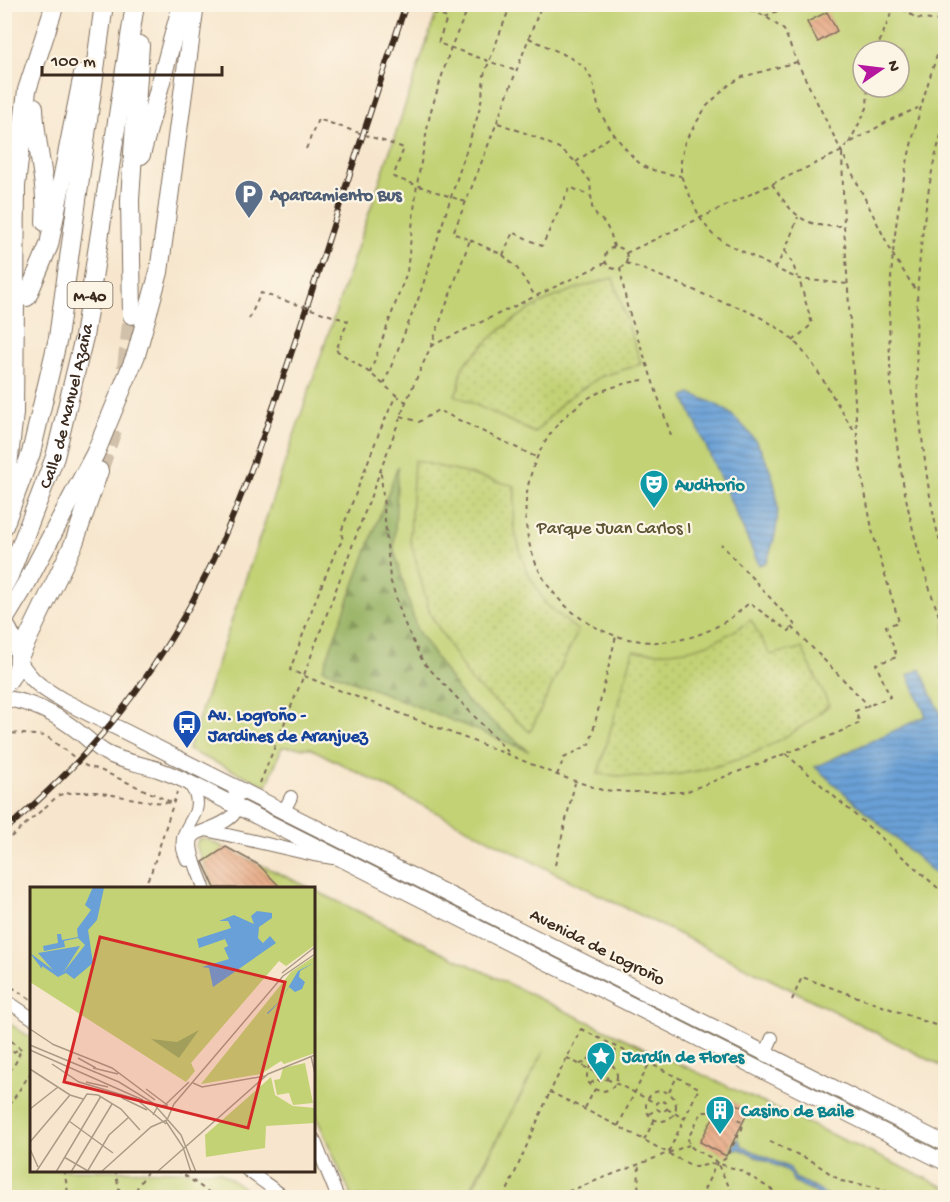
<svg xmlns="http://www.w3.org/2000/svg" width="950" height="1202" font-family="'Gochi Hand',sans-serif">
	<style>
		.green { fill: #c2d274; stroke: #7e7e49; stroke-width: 1.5; fill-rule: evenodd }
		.forest { fill: url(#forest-firs); stroke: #6a6f42; stroke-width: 1.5 }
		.garden { fill: url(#garden-dots); stroke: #7e7e49; stroke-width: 1.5 }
		.water { fill: url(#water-rules); stroke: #52657a; stroke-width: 1.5 }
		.building { fill: url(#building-back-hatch) }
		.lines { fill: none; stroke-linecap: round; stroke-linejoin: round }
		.highway-tunnel { stroke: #d1c0aa; stroke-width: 18; stroke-dasharray: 18 9; stroke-linecap: butt }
		.minor-casing { stroke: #7d6c5b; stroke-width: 14 }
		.major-casing { stroke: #7d6c5b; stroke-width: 17 }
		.highway-casing { stroke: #7d6c5b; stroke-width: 20 }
		.path { stroke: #7d6c5b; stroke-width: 2; stroke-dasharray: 4.5 4.5; stroke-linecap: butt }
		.minor { stroke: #fff; stroke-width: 12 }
		.major { stroke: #fff; stroke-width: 15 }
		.highway { stroke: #fff; stroke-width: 18 }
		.rail-casing { stroke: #3b2a1e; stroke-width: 6 }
		.rail { stroke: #fcf5e5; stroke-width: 4; stroke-dasharray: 11; stroke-linecap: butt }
		.path-bridge { stroke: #7d6c5b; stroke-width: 2; stroke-dasharray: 4.5 4.5; stroke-linecap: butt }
		.labels { text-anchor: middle; stroke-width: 4.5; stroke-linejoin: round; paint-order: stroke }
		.shield { fill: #fcf5e5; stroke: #75675a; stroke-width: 1.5 }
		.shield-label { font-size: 16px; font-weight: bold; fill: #3b2a1e }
		.service-label { font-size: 18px; font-weight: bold; fill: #4e5e75; stroke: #fcf5e5; text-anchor: start }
		.street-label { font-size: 18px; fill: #3b2a1e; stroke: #fcf5e5 }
		.culture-label { font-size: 18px; font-weight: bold; fill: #0d838f; stroke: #fcf5e5; text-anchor: start }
		.park-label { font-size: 18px; fill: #5d5434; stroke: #fcf5e5 }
		.transit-label { font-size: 18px; font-weight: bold; fill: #164399; stroke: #fcf5e5; text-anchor: start }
		.inset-road { fill: none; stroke: #ac9b87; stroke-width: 1.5 }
		.view { fill: #d62828; fill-opacity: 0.15; stroke: #d62828; stroke-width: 3 }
		.inset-edge { fill: none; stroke: #3b2a1e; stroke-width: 3 }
	</style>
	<defs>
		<pattern id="forest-firs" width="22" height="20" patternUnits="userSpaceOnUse" patternTransform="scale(1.5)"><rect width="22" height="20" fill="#99b466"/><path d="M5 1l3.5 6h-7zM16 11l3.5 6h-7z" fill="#7e9353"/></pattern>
		<pattern id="garden-dots" width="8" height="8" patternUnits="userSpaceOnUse" patternTransform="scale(1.5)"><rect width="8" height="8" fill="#c2d274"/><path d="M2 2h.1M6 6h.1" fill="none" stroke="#a8b464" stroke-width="1.8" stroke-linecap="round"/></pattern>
		<pattern id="water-rules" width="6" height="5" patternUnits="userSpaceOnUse" patternTransform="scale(1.5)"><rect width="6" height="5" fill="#69a0d7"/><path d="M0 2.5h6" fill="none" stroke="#5883ae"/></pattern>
		<pattern id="building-back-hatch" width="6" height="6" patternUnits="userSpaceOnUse" patternTransform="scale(1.5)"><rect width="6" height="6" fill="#e6a47f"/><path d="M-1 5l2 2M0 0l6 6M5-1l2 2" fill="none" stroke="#bc8667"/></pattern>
	</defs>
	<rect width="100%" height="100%" fill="#fcf5e5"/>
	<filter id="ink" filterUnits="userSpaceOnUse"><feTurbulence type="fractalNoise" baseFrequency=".0167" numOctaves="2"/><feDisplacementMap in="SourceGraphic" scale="12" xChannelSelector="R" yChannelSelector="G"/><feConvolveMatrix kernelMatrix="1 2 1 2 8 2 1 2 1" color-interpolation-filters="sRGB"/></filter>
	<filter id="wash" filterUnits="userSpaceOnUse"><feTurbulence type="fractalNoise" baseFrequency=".008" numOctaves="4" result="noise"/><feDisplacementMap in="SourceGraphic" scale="24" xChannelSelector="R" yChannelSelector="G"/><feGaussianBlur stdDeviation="1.35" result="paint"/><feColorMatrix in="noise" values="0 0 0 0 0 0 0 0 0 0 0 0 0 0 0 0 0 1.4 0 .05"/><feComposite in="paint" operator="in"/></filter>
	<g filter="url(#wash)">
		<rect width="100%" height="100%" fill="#f7e6cd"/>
		<!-- green -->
		<g class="green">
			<path d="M439 5H945V1068L802 995 553 872 310 748 282 747 267 786 188 750ZM863 51H899V87H863Z"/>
			<polygon points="204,838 310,888 213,888 196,846 198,840"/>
			<polygon points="314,890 565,1011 945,1187 945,1197 468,1197 544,1051 466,1197 352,1197 314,1112"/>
			<polygon points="4,1020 31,1038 32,1170 219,1171 257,1197 5,1197"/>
		</g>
		<!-- forest -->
		<polygon class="forest" points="398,466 394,550 417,630 464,699 529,751 323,669"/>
		<!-- garden -->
		<g class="garden">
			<path d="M613 278 641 364 600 377 564 401 535 433 455 395C457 391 459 386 460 382 461 378 460 372 462 368 464 363 473 356 477 352 516 310 560 291 613 278Z"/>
			<polygon points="414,460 515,486 514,528 525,568 546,604 578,631 530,732 471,681 430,614 410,539"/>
			<path d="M751 620 770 655 802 648 829 705C819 714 808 723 796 730 751 760 694 777 640 777 626 777 612 775 598 774L633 651C681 656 711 648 751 620Z"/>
			<polygon points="247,800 945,1150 945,1156 245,803 245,801"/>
		</g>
		<!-- water -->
		<g class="water">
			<path d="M691 394C707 400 723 406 735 418 766 445 783 489 776 530 774 541 770 551 767 562L759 565 684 397Z"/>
			<polygon points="920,669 945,723 945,882 815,767 926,716 908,675"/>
			<polygon points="738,1138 742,1146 790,1168 795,1178 810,1185 830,1197 822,1197 809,1189 794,1182 788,1171 740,1149 732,1149"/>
		</g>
		<g id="blocks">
			<!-- building -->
			<g class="building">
				<polygon points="827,12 837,31 818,42 807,22"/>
				<polygon points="226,847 259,865 281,888 215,888 203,862"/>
				<polygon points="727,1099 749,1110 726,1156 700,1142 714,1116 717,1118"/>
			</g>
		</g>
	</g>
	<g filter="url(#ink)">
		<use href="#blocks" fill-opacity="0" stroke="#7d6c5b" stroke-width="1.5"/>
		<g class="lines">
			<!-- highway-tunnel -->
			<g class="highway-tunnel">
				<polyline points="126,368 132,315"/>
				<polyline points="99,471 113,430"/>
			</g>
			<!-- minor casing -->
			<g class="minor-casing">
				<g id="minor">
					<polyline points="284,811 291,797"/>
					<path d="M206 830C232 819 245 815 232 785"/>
					<path d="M187 860C171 829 203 821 196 796 195 792 191 787 189 783"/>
					<path d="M204 888C201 877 186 848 193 837 196 833 201 832 206 830L314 855 333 858"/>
					<polyline points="4,999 32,1018"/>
					<polyline points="766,1052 772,1038"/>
					<polyline points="314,1139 338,1198"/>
					<polyline points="247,1170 286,1198"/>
				</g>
			</g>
			<!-- major casing -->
			<g class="major-casing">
				<g id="major">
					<path d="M4 621C19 642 25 668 4 687"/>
					<path d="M19 661C31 681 42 688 62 700L946 1144"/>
					<path d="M4 698C32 702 59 716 80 733 89 740 97 748 106 753 123 762 142 764 159 770 177 776 194 785 210 793L946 1163"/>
				</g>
			</g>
			<!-- highway casing -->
			<g class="highway-casing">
				<g id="highway">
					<path d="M34 107C35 146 48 183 45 222"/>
					<polyline points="141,155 182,4"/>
					<polyline points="27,297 49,245 83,74"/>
					<polyline points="132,315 130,200 140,45"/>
					<polyline points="4,480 8,467 14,413 16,186 27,90 55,4"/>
					<polyline points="4,526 31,453 58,338 104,4"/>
					<path id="s1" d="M4 585 9 576 55 457 84 337 135 4"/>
					<polyline points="4,620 26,584 95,454 136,355 159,272 195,4"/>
					<polyline points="19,657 74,543 99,471"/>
				</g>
			</g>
			<!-- path -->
			<g class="path">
				<polyline points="408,4 447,18 438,43 516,71"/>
				<polyline points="734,4 765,16 784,30 797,62 893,255 917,292"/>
				<polyline points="772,4 775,13"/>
				<polyline points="895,4 916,18 946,22"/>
				<polyline points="765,16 795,4"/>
				<path d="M946 30C925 87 909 145 899 205 877 347 893 500 946 634"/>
				<path d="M529 38C544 46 576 57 586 70 595 81 595 96 599 109 603 122 633 161 645 167 656 172 669 174 681 176"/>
				<polyline points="876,51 895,4"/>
				<path d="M4 62C11 69 8 78 4 87"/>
				<polyline points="797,62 742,77 729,85 717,96 706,107 685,141 681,161 681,176 700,218 712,234 726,243 783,272 799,279 848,284"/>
				<polyline points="8,66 8,4"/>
				<path d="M946 118C941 134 937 150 933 166 914 264 911 363 925 461 929 496 936 531 946 564"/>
				<polyline points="498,123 528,134 559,148 576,162 590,181 592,207 596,215 605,223 611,235 614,247"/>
				<polyline points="849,143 867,108 868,87"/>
				<polyline points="576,162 614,134"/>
				<polyline points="393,177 466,202"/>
				<path d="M772 184C785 203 795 220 819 225 827 227 836 226 844 226"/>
				<polyline points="470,240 503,255 517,268 535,296"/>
				<circle cx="616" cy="258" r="11"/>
				<polyline points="785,251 793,264 797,277"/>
				<polyline points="626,253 842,151 846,145 892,119 918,108"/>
				<polyline points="503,255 513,232 542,246 570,187 590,196"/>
				<path d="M626 263C657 274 686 287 715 299 726 304 739 306 749 312 765 319 783 330 795 342 820 369 835 403 856 433"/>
				<polyline points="620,268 627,306 672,438"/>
				<polyline points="775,268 785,251 798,217"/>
				<polyline points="793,341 812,324 799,279"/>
				<polyline points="431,346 607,262"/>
				<polyline points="336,350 370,373 396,395 379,433 341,532 343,540 336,550 314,604 290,670 336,689 512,756 557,775 602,790 630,792 685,792 821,740 860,723 855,711 890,697 876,664 897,657 886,626 899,622 873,534 860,466 857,434 844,226 842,151"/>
				<polyline points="370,373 407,272 417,184 430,114 451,47 470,4"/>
				<path d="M643 380C620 384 598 390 580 404 514 452 506 552 567 607 588 626 613 638 641 641 682 646 719 631 749 603L789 631 795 625 721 544"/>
				<polyline points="384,384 419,297 451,197 478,115 482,97 484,75 511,4"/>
				<polyline points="396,395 406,402"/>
				<polyline points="401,416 419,422 438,410 536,457"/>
				<polyline points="381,473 390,579 404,622 423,662 511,755"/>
				<polyline points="792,627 869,706"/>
				<polyline points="4,735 10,733 46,736 86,766 100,770 171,802"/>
				<polyline points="786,754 946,895"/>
				<polyline points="557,775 564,758 590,744 616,636"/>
				<path d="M260 783 304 675 406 402 431 346 470 240 453 233C484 159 511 84 540 9L526 4"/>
				<polyline points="4,843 59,795 75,792 96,792 152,802 173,803"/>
				<polyline points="555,865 575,783"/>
				<polyline points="143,888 151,873 177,792"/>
				<polyline points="4,982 32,1000"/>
				<polyline points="792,1000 802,977 946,1029"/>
				<polygon points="581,1029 699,1088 668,1153 618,1126 550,1092"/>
				<polyline points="4,1035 21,1049"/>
				<polyline points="4,1055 21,1049"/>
				<polyline points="596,1055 593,1053 590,1054 590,1058 594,1059 596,1055 598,1055 612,1058"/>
				<polyline points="567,1058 597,1073"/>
				<circle cx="602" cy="1076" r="15"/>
				<polyline points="610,1062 617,1048"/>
				<polyline points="580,1064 584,1063 590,1058"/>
				<polyline points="4,1079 16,1062 21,1049"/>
				<polyline points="607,1079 656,1103"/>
				<polyline points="590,1084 597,1079 600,1081 605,1081 608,1076 607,1073 602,1070 597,1073 597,1079"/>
				<circle cx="661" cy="1106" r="15"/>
				<polyline points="669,1092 677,1077"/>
				<polyline points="585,1108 595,1089"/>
				<polyline points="667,1109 685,1119"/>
				<polyline points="4,1113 32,1071"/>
				<polyline points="649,1114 657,1109 662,1112 667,1109 666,1103 661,1100 656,1103 657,1109"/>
				<polyline points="618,1126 649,1064"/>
				<polyline points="644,1140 655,1119"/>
				<polyline points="770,1142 812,1161 841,1181 876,1187 901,1198"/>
				<polyline points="669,1154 695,1167 717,1163 735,1198"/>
				<polyline points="64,1170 69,1198"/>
				<polyline points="115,1170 121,1198"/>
				<polyline points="177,1170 217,1198"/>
				<polyline points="131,1198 148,1170"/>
				<polyline points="504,1198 550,1092"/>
				<polyline points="551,1198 689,1145"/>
				<polyline points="638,1198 639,1164"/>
				<path d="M700 1198 717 1163 725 1159 742 1129 743 1124C731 1110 719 1112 702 1112L688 1138 689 1145 695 1150 712 1158 717 1163 742 1171 772 1190 788 1198"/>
			</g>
			<!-- minor -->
			<use href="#minor" class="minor"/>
			<!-- major -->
			<use href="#major" class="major"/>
			<!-- highway -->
			<use href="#highway" class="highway"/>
			<!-- rail casing -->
			<g class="rail-casing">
				<path id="rail" d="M4 831C34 805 63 778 89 749 151 681 203 592 237 506 264 440 285 371 308 303 340 203 373 104 406 4"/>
			</g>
			<!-- rail -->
			<use href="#rail" class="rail"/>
			<!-- path-bridge -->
			<g class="path-bridge">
				<polyline points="306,149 318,119 404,148 393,177"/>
				<polyline points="249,319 261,293 348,321 336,350"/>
			</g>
		</g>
	</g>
	<!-- icons -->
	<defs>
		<g id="parking-pin" transform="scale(1.5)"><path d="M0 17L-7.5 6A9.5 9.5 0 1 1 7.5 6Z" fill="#5c6f8a" stroke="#fcf5e5"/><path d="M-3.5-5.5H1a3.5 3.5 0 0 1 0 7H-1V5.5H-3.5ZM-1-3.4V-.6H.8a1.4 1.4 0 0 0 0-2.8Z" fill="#fff"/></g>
		<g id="theatre-pin" transform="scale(1.5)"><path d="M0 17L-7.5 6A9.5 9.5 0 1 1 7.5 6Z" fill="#0f9aa8" stroke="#fcf5e5"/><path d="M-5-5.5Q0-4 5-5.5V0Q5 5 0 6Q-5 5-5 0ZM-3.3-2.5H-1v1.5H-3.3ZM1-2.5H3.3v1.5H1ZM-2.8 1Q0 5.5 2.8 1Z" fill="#fff"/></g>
		<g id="bus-pin" transform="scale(1.5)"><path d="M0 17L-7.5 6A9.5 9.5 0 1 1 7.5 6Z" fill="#1a4fb4" stroke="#fcf5e5"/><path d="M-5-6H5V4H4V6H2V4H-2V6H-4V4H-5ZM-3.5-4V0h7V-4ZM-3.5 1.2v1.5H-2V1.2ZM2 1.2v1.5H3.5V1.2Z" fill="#fff"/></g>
		<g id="sight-pin" transform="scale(1.5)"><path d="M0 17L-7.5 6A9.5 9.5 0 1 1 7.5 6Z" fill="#0f9aa8" stroke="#fcf5e5"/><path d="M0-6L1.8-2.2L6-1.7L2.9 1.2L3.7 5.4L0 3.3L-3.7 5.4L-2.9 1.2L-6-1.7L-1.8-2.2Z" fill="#fff"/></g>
		<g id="building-pin" transform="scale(1.5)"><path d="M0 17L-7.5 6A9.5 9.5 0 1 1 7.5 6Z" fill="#0f9aa8" stroke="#fcf5e5"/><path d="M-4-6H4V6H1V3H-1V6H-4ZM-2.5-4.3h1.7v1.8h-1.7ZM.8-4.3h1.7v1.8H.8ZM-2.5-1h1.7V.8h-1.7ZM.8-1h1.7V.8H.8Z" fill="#fff"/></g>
	</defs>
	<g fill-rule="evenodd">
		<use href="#parking-pin" x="249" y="194"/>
		<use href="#theatre-pin" x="654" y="484"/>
		<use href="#bus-pin" x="187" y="724"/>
		<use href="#sight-pin" x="601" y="1056"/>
		<use href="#building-pin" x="720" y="1110"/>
	</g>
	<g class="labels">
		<!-- shield labels -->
		<rect class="shield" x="67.5" y="282" width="45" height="26" rx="4.5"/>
		<g class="shield-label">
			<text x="90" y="301">M-40</text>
		</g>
		<!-- service labels -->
		<g class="service-label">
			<text x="270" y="200">Aparcamiento Bus</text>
		</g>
		<!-- street labels -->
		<g class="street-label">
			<text dy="6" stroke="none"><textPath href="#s1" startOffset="190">Calle de Manuel Azaña</textPath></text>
			<text transform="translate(598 946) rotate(27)" y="6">Avenida de Logroño</text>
		</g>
		<!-- culture labels -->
		<g class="culture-label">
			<text x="675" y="490">Auditorio</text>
			<text x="622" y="1062">Jardín de Flores</text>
			<text x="741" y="1116">Casino de Baile</text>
		</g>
		<!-- park labels -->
		<g class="park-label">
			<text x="614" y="533">Parque Juan Carlos I</text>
		</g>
		<!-- transit labels -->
		<g class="transit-label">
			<text x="208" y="720">Av. Logroño -<tspan x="208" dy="21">Jardines de Aranjuez</tspan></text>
		</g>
	</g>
	<!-- overview -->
	<g transform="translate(30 887)">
		<rect width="285" height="285" fill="#f7e6cd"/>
		<path d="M0 0H285V58L256 79 249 74 161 176 165 184 156 195 0 95ZM285 69V166L254 177 251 174 231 187 171 197 261 85ZM275 176 283 216 263 218 259 206 247 208 244 193 250 192 253 181ZM241 190 245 208 263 219 285 221V236L236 239 235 261 176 270 175 248Z" fill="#c2d274"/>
		<path d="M169 143 149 171 121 152 147 155Z" fill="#99b466"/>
		<path d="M174 95 179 114 176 133 158 123V104ZM114 111 121 130 112 141 103 130 100 112ZM153 131 167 142 157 149 132 153 121 149 128 135 141 136Z" fill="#c2d274"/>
		<path d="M63 0H80L74 1 67 33 58 43 63 76 44 92 36 86 28 90 12 79V82L0 66 23 83 8 66 50 59 33 86 55 58 48 51 34 54 35 60 14 64 13 59 28 56 27 47H31L32 53 48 50 47 42 61 23 55 18ZM227 24 242 26V31L229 40 228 51 233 56 240 49 246 56 183 100 179 81 172 80 199 72 194 61 198 59 195 52 169 61 167 52 201 41 198 34H189L204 28 224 37 221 29ZM285 75 270 84 269 90 275 95 272 102 265 105 259 100 251 113 238 127 237 126 251 113 268 84Z" fill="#69a0d7"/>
		<path class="inset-road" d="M252 86 285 60M0 142 24 158M22 157 82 181 125 213M0 158 89 195 123 216 151 248 166 285M0 163 113 213M281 169 285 187M48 171 66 181M22 177 49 195 106 212 136 237M63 181 88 187M0 182 40 208 53 212M56 195 78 200M163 196 172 200 235 189M116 202 136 217M92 211 117 223M136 217 159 195M0 222 28 200M123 228 128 219 138 218M135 233 153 260 161 285M39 234 83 266M0 255 40 208M0 262 8 280M34 270 58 284M6 285 57 207 68 208 91 222 110 243M26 285 71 209M41 285 82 217M57 285 79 248 99 230M71 285 121 240 137 233 144 217 253 89 285 67M127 285 238 187 285 168"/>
		<path class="view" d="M70 50 255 95 218 241 34 195Z"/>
		<rect width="285" height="285" class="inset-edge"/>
	</g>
	<!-- margin -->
	<rect width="950" height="1202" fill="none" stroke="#fcf5e5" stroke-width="24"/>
	<!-- north arrow -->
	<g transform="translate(881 69) rotate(76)"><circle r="28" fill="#fcf5e5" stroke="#afa495" stroke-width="1.5"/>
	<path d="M0-4.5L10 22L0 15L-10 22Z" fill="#b5179e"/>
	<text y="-9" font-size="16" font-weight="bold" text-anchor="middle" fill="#3b2a1e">N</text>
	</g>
	<!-- scale -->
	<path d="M42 66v9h180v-9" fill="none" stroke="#3b2a1e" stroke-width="3"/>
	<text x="51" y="66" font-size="18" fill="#3b2a1e" stroke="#fcf5e5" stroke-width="4.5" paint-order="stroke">100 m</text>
</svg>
